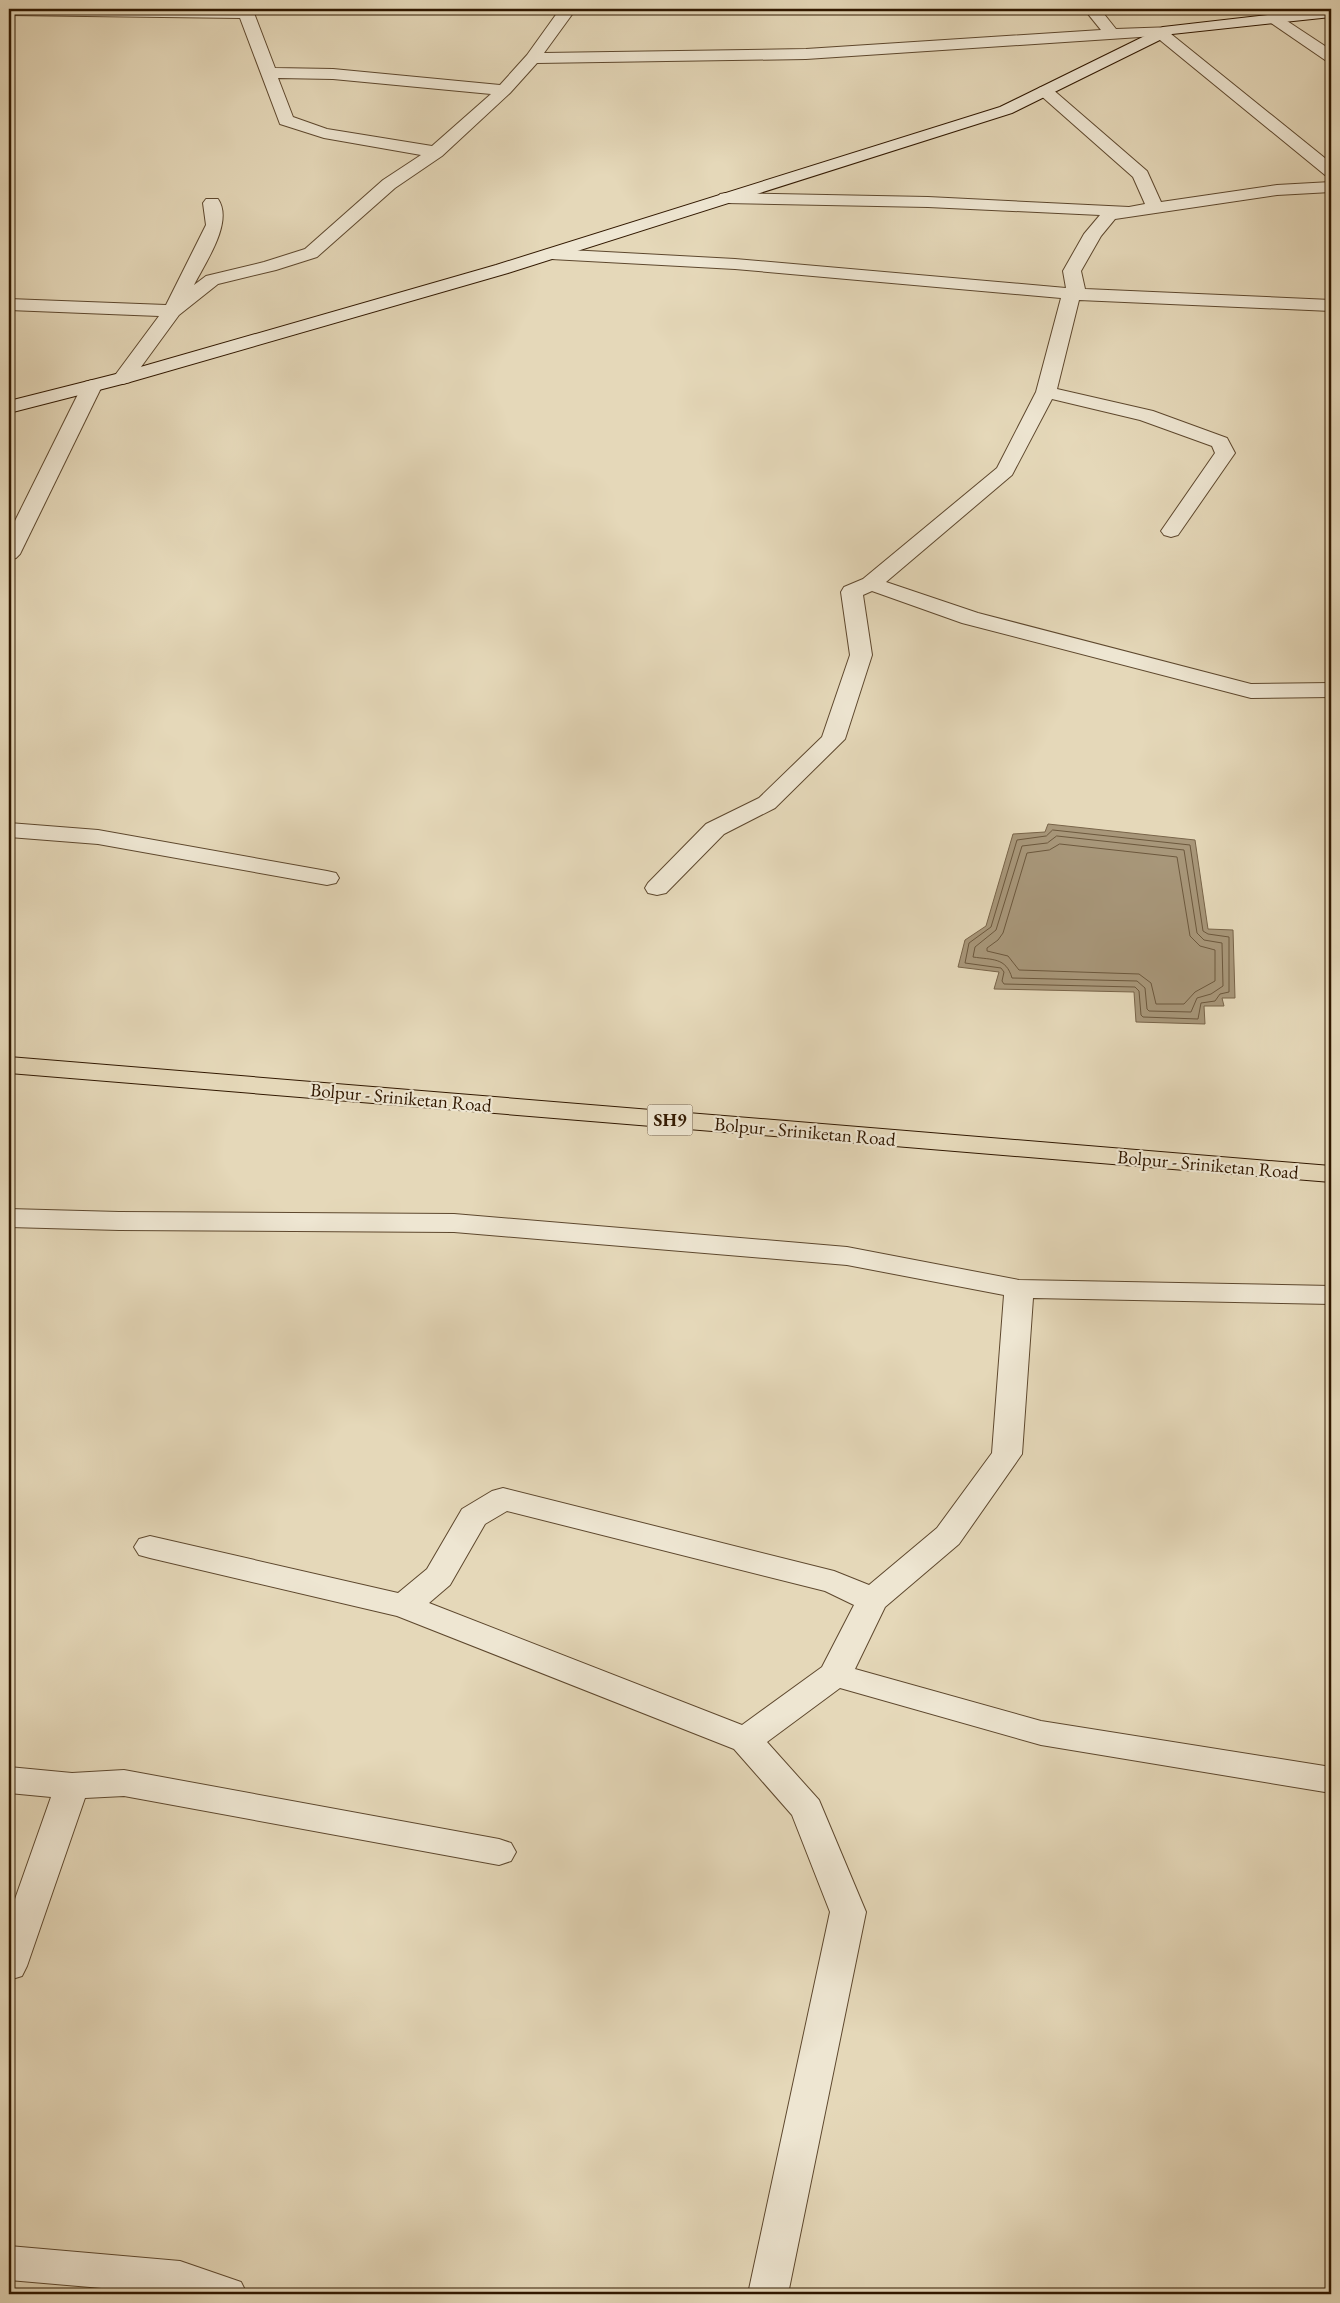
<svg xmlns="http://www.w3.org/2000/svg" width="1340" height="2303" font-family="'EB Garamond',serif">
	<style>
		.water { fill: #a8977a; stroke: #786449 }
		.lines { fill: none; stroke-linecap: round; stroke-linejoin: round }
		.shore { stroke: #6c583d; stroke-width: 1 }
		.street-casing { stroke: #5e482e; stroke-width: 2 }
		.secondary-casing { stroke: #311800; stroke-width: 2 }
		.primary-casing { stroke: #311800; stroke-width: 2 }
		.street { fill: #eee6d2; fill-rule: evenodd }
		.secondary { fill: #eee6d2; fill-rule: evenodd }
		.primary { fill: #e5d8b9; fill-rule: evenodd }
		.labels { text-anchor: middle; stroke-width: 4.5; stroke-linejoin: round; paint-order: stroke }
		.shield { fill: #eee6d2; stroke: #6a563f; stroke-width: 1 }
		.shield-label { font-size: 18px; font-weight: bold; fill: #311800 }
		.street-label { font-size: 19px; fill: #311800; stroke: #eee6d2 }
	</style>
	<rect width="100%" height="100%" fill="#e5d8b9"/>
	<filter id="stains"><feTurbulence type="fractalNoise" baseFrequency=".004" numOctaves="4"/><feColorMatrix values="0 0 0 0 .2 0 0 0 0 .09 0 0 0 0 .02 0 0 0 .5 -.17"/></filter>
	<radialGradient id="worn" r=".72"><stop offset=".6" stop-color="#630" stop-opacity="0"/><stop offset="1" stop-color="#630" stop-opacity=".3"/></radialGradient>
	<!-- water -->
	<polygon class="water" points="1048,824 1195,840 1208,929 1233,930 1235,998 1222,998 1224,1006 1204,1006 1205,1024 1136,1022 1134,992 994,989 999,972 958,967 965,940 986,926 1013,834 1045,832"/>
	<g class="lines">
		<!-- shore -->
		<g class="shore">
			<polygon points="1053,830 1190,845 1203,931 1208,934 1229,937 1229,992 1220,994 1215,1001 1201,1003 1198,1019 1143,1017 1141,1015 1139,991 1135,987 1004,984 1002,981 1004,972 1001,968 965,963 969,943 991,927 1017,840 1046,836"/>
			<path d="M1057 836 1184 850 1197 933 1204 940 1222 943 1223 986 1211 994 1197 998 1191 1012 1149 1011 1147 1009 1145 988 1137 981 1012 978C1006 957 992 960 973 957L975 947 996 930 1022 846 1047 843Z"/>
			<polygon points="1060,844 1177,857 1190,936 1200,946 1215,950 1215,981 1195,992 1184,1004 1156,1004 1151,983 1139,974 1019,970 1008,956 987,951 987,948 998,940 1003,933 1027,853 1049,850"/>
		</g>
		<!-- street casing -->
		<g class="street-casing">
			<g id="street">
				<path d="M9 9H254V13L275 68 333 69 500 85 527 55 560 9H576L544 53 806 49 1101 30 1084 9H1100L1116 29 1173 27 1176 30 1171 34 1331 163V176L1325 175 1155 36 806 59 537 63 510 93 442 156 395 188 317 257 276 270 218 284 179 315 130 382 123 384 116 382 113 378 159 316 9 310V299L166 305 206 225 203 203 206 199H218C234 222 205 263 194 285L206 276 264 262 305 249 383 180 421 155 324 138 280 124 240 18 9 15ZM278 78 333 79 491 94 432 146 327 129 293 117Z"/>
				<polygon points="1273,13 1278,15 1331,50 1331,62 1325,60 1268,21 1265,18 1268,15"/>
				<polygon points="1045,86 1051,88 1147,171 1161,202 1277,185 1331,182 1331,192 1277,195 1115,219 1101,236 1081,271 1085,289 1331,300 1331,311 1079,300 1057,389 1153,411 1227,438 1235,453 1178,535 1171,537 1164,535 1161,531 1215,453 1212,446 1140,420 1052,399 1012,475 886,582 978,613 1251,684 1331,683 1331,697 1251,698 962,623 872,591 863,595 872,655 845,739 775,808 724,834 666,893 657,895 648,893 645,888 648,883 706,824 759,798 822,737 850,655 841,592 844,587 863,579 997,468 1036,392 1061,298 735,269 551,259 545,258 542,254 545,250 551,249 735,259 1066,288 1063,271 1084,234 1100,215 928,207 726,203 720,202 717,198 720,194 726,193 928,197 1129,207 1145,204 1133,177 1039,94 1037,91 1039,88"/>
				<polygon points="92,380 99,382 102,386 20,554 16,558 9,560 9,533 82,386 85,382"/>
				<polygon points="9,823 98,830 327,871 336,873 339,878 336,883 327,885 98,844 9,837"/>
				<path d="M9 1209 119 1212 454 1214 847 1247 1019 1280 1331 1286V1304L1033 1298 1022 1454 959 1544 885 1607 855 1669 1041 1721 1331 1767V1793L1041 1745 840 1688 767 1742 819 1800 866 1912 788 2294H748L830 1912 792 1815 734 1749 397 1616 150 1558 139 1555 134 1547 139 1539 150 1536 398 1593 427 1569 462 1509 492 1491 503 1488 834 1571 869 1585 937 1528 992 1453 1004 1295 847 1265 454 1232 119 1230 9 1227ZM507 1511 825 1591 854 1605 822 1667 742 1725 429 1603 450 1585 485 1524Z"/>
				<polygon points="9,1767 72,1773 124,1770 499,1839 511,1843 516,1852 511,1861 499,1865 124,1796 85,1798 27,1966 22,1976 9,1980 9,1916 51,1797 9,1793"/>
				<polygon points="9,2246 180,2261 241,2282 247,2294 171,2294 9,2280"/>
			</g>
		</g>
		<!-- secondary casing -->
		<g class="secondary-casing">
			<polygon id="secondary" points="1319,9 1331,9 1331,17 1172,34 1012,113 508,273 130,382 9,413 9,401 116,374 496,265 1000,107 1163,27"/>
		</g>
		<!-- primary casing -->
		<g class="primary-casing">
			<polygon id="primary" points="9,1057 1331,1166 1331,1182 9,1073"/>
		</g>
		<!-- street -->
		<use href="#street" class="street"/>
		<!-- secondary -->
		<use href="#secondary" class="secondary"/>
		<!-- primary -->
		<use href="#primary" class="primary"/>
	</g>
	<g class="labels">
		<!-- shield labels -->
		<rect class="shield" x="647.5" y="1104.5" width="45" height="31" rx="4"/>
		<g class="shield-label">
			<text x="670" y="1126">SH9</text>
		</g>
		<!-- street labels -->
		<g class="street-label">
			<text transform="translate(401 1097) rotate(5)" y="7">Bolpur - Sriniketan Road</text>
			<text transform="translate(805 1131) rotate(5)" y="7">Bolpur - Sriniketan Road</text>
			<text transform="translate(1208 1164) rotate(5)" y="7">Bolpur - Sriniketan Road</text>
		</g>
	</g>
	<!-- margin -->
	<rect width="1340" height="2303" fill="none" stroke="#e5d8b9" stroke-width="30"/>
	<rect x="10" y="10" width="1320" height="2283" fill="none" stroke="#311800" stroke-width="2.5"/>
	<rect x="15" y="15" width="1310" height="2273" fill="none" stroke="#311800"/>
	<rect width="100%" height="100%" filter="url(#stains)"/>
	<rect width="100%" height="100%" fill="url(#worn)"/>
</svg>
